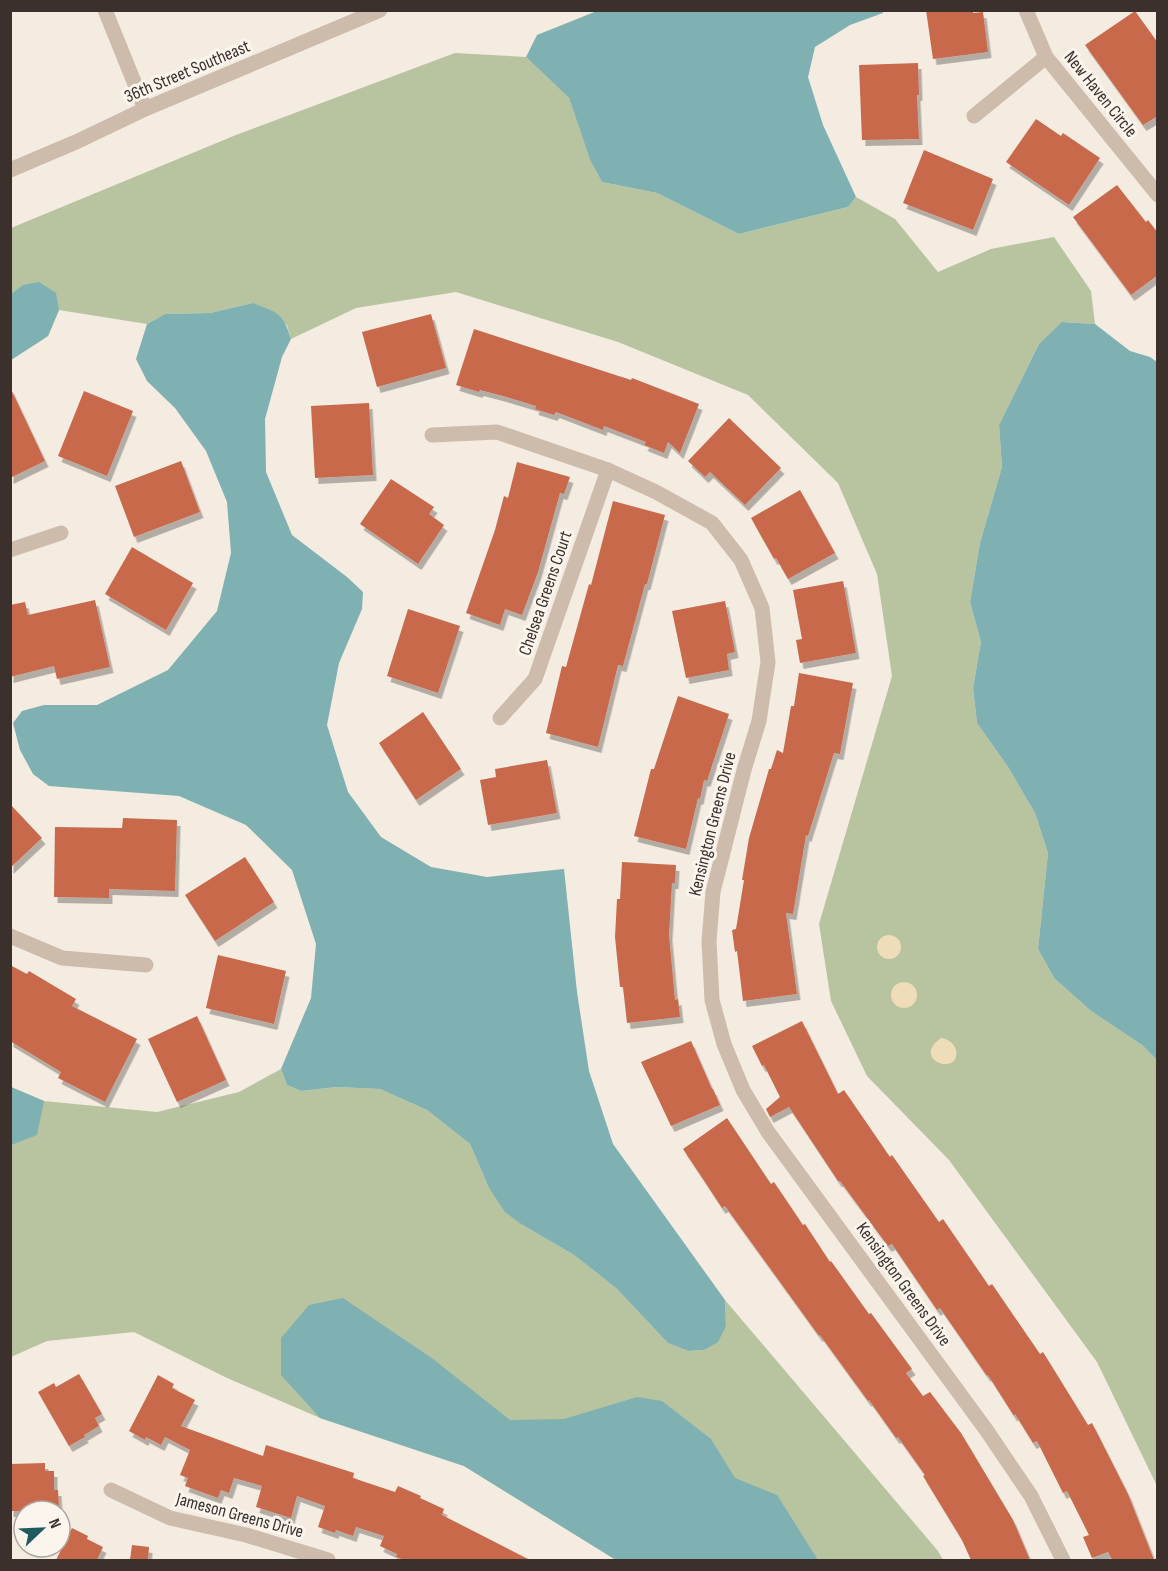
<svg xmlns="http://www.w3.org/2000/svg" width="1168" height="1571" font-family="'Sofia Sans Condensed',sans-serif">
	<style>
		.green { fill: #b8c4a0 }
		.sand { fill: #efdcb8 }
		.water { fill: #7fb0b2 }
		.building { fill: #c8694b; filter: url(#shadow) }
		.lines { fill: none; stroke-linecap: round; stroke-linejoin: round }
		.minor { stroke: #cdbbac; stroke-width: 15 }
		.labels { text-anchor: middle; stroke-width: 6; stroke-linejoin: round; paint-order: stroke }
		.street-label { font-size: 18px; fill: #3b302b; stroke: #fbf5ee }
	</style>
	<defs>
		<filter id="shadow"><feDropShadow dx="3.5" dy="6" stdDeviation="0" flood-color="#0004"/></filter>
	</defs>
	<rect width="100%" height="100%" fill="#f4ebe1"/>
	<!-- green -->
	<g class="green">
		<polygon points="455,53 526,57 569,98 590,160 602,182 657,193 739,234 848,207 856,197 895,219 938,272 991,249 1054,237 1091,291 1095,324 1063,322 1039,344 999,425 1002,467 980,543 970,602 981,642 973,688 977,723 1008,767 1035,813 1048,853 1038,949 1054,978 1091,1011 1142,1045 1157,1060 1157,1486 1097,1362 949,1160 867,1076 831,1001 819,924 892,676 877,574 838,483 748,395 618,342 456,292 356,308 291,339 287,325 253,303 210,313 165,314 147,324 59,310 48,336 11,360 11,228 236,135"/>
		<polygon points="281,1069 287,1085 301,1091 337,1087 380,1089 427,1110 470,1144 489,1188 521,1224 574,1255 616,1288 668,1343 688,1351 704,1350 726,1326 725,1300 938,1551 943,1560 616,1560 464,1466 320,1418 227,1378 134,1332 47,1341 11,1357 11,1087 44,1101 157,1112 239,1092"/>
	</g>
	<!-- sand -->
	<g class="sand">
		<circle cx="889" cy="947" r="12"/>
		<circle cx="904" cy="995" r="13"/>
		<path d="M941 1038C948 1039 954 1043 956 1050 961 1074 919 1064 934 1044 936 1042 939 1040 941 1038Z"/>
	</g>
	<!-- water -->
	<g class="water">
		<polygon points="597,11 883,11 883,13 850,25 815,47 808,77 823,125 856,197 848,207 739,234 657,193 602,182 590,160 569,98 526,57 537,35"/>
		<polygon points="39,282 56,293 59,310 48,336 11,360 11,294 23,285"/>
		<path d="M253 303C278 313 283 312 291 339L282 357 265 419 266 472 292 535 347 577 363 592 362 609 339 663 327 725 348 792 381 837 431 867 487 877 564 869 577 992 589 1071 613 1144 725 1300 726 1326 718 1342 704 1350 688 1351 668 1343 616 1288 574 1255 521 1224 505 1212 489 1188 470 1144 427 1110 380 1089 337 1087 301 1091 287 1085 281 1069 311 998 316 944 292 870 246 825 179 796 49 786 33 774 20 750 13 723 22 711 44 705H97L168 670 217 611 231 553 227 502 206 451 175 408 147 381 136 359 147 324 165 314 210 313Z"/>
		<polygon points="1062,322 1095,324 1130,351 1150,357 1157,362 1157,1060 1142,1045 1091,1011 1054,978 1038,949 1048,853 1035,813 1008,767 977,723 973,688 981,642 970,602 980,543 1002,467 999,425 1039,344"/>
		<polygon points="11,1087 44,1101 37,1135 11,1145"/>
		<polygon points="343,1298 433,1359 510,1420 564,1419 637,1397 662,1401 711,1439 735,1478 777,1495 818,1560 616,1560 464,1466 320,1418 281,1375 281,1338 309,1305"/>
	</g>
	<!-- building -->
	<g class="building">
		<polygon points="926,10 973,10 973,13 983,12 988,52 933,59"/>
		<polygon points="1135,11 1158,43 1158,116 1143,125 1085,45"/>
		<polygon points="918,63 919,95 917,95 919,139 862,140 859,65"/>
		<polygon points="1036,119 1061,136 1063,133 1100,158 1069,205 1006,162"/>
		<polygon points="924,150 993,179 973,230 903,203"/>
		<polygon points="1117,185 1146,222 1148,220 1158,233 1158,275 1131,295 1073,217"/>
		<polygon points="431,314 446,368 377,387 362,332"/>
		<polygon points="474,329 631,380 632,378 699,404 680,453 668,442 664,453 644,445 646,442 604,426 603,430 556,412 554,415 535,409 536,406 503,396 480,390 479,392 456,385"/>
		<polygon points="10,387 45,461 10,478"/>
		<polygon points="84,391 133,411 107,476 58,456"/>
		<polygon points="369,403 373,475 315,478 311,406"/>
		<polygon points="729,418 781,468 745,505 710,472 705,477 688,461"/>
		<polygon points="181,461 200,512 134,537 115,486"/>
		<polygon points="517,462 570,477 564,494 560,493 538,572 522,615 505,609 500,625 466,613 495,530 504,496 508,498"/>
		<polygon points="391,479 434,507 429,514 444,525 418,564 360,524"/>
		<polygon points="800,490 835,553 788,579 776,558 774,559 751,518"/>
		<polygon points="613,501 665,515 647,584 645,584 623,666 618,665 598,747 546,733 562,666 566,667 589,584 591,585"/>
		<polygon points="132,547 193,583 166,630 105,594"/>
		<polygon points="843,581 856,653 800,663 796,640 802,639 793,590"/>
		<polygon points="95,600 110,667 57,679 54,666 10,677 10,605 25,602 28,615"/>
		<polygon points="725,601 735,652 727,654 729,670 686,678 672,611"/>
		<polygon points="408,609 460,626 438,693 387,676"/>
		<polygon points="799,673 853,683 840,754 834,753 808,836 806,835 793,914 786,913 797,994 743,1001 737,951 735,952 732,930 736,929 744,880 742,880 749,838 769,769 771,769 777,750 783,753 791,706 794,706"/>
		<polygon points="678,696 729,714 707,781 704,780 700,799 698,798 686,849 634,836 651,769 654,769"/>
		<polygon points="423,712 461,769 416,800 379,743"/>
		<polygon points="547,760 557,813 488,825 480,780 496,777 495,769"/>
		<polygon points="10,804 42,838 10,868"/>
		<polygon points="123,818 177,820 175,891 109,889 109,898 54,897 55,827 122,828"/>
		<polygon points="245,857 274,902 215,941 185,895"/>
		<polygon points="622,862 676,865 675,883 672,883 669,935 675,1000 678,999 680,1017 627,1023 623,987 620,987 615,937 617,899 620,899"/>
		<polygon points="218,955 286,971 274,1024 206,1008"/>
		<polygon points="10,965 27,974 29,971 76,999 72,1006 137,1039 105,1102 58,1078 61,1072 10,1041"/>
		<polygon points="197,1016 226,1080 177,1102 148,1039"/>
		<polygon points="802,1021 838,1094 844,1090 890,1157 892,1155 939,1222 943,1219 989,1286 992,1284 1040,1354 1043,1352 1088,1425 1092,1423 1128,1494 1154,1560 1112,1560 1108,1552 1092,1558 1083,1537 1089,1535 1067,1491 1063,1493 1037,1441 1033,1443 1015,1414 1014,1416 988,1375 987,1376 940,1308 937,1310 892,1244 888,1246 840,1181 838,1181 789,1107 770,1117 766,1109 780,1097 764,1065 762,1066 752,1046"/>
		<polygon points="691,1041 712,1089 713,1089 720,1105 671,1126 641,1062"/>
		<polygon points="727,1118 771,1184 774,1182 803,1225 805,1224 830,1262 831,1261 869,1314 871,1313 912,1369 906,1373 923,1396 930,1392 961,1433 1013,1520 1030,1560 971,1560 962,1540 923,1476 925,1475 898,1437 896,1438 869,1400 868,1401 820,1335 819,1336 725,1206 722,1208 703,1179 683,1149"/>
		<polygon points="79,1374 102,1414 95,1418 99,1426 84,1435 85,1437 69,1446 38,1392 54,1383 56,1387"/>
		<polygon points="158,1375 174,1384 172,1388 195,1400 181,1426 263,1456 266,1445 354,1473 353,1478 395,1492 398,1486 421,1496 420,1498 444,1509 442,1515 530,1560 405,1560 396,1557 397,1554 380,1546 384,1536 356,1527 353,1536 336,1530 335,1533 318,1527 325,1506 297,1496 291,1518 256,1507 262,1486 234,1478 229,1493 221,1490 218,1498 185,1486 188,1478 180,1475 190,1450 165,1437 161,1445 146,1437 145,1440 129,1431"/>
		<polygon points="45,1463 45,1471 54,1471 54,1490 58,1490 59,1508 37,1509 37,1511 10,1511 10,1464"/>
		<polygon points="72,1528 88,1536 87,1539 103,1547 97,1560 56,1560"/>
		<polygon points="132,1545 149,1547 148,1560 130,1560"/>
	</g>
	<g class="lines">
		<!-- minor -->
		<g class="minor">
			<polyline points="105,10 145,109"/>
			<polyline points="1026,10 1046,57 1158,195"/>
			<polyline points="974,116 1046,57"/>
			<polyline points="10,170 76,142 145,109 380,10"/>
			<polyline points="432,435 497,432 608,470 656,492 712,523 741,560 762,608 768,662 759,721 744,770 713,892 709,941 712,1000 724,1044 743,1090 768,1132 987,1431 1031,1496 1063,1560"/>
			<polyline points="10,550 61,533"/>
			<polyline points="500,718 535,679 608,470"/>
			<polyline points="10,936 62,958 146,965"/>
			<polyline points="111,1490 170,1518 246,1535 328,1560"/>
		</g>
	</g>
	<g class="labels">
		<!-- street labels -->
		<g class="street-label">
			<text transform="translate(187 71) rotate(-23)" y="6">36th Street Southeast</text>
			<text transform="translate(1101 94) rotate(51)" y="6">New Haven Circle</text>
			<text transform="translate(545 593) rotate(-71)" y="6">Chelsea Greens Court</text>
			<text transform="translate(712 824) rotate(-76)" y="6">Kensington Greens Drive</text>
			<text transform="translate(904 1284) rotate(54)" y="6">Kensington Greens Drive</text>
			<text transform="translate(240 1515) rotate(15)" y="6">Jameson Greens Drive</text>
		</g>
	</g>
	<!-- border -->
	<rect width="1168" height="1571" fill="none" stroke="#3b302b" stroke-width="24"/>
	<!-- north arrow -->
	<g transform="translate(42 1529) rotate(67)"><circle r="28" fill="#fbf5ee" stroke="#aea6a0" stroke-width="1.5"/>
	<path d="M0-4.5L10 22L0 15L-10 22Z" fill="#1f5a5e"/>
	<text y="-9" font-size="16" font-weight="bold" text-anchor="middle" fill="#3b302b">N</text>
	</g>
</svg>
